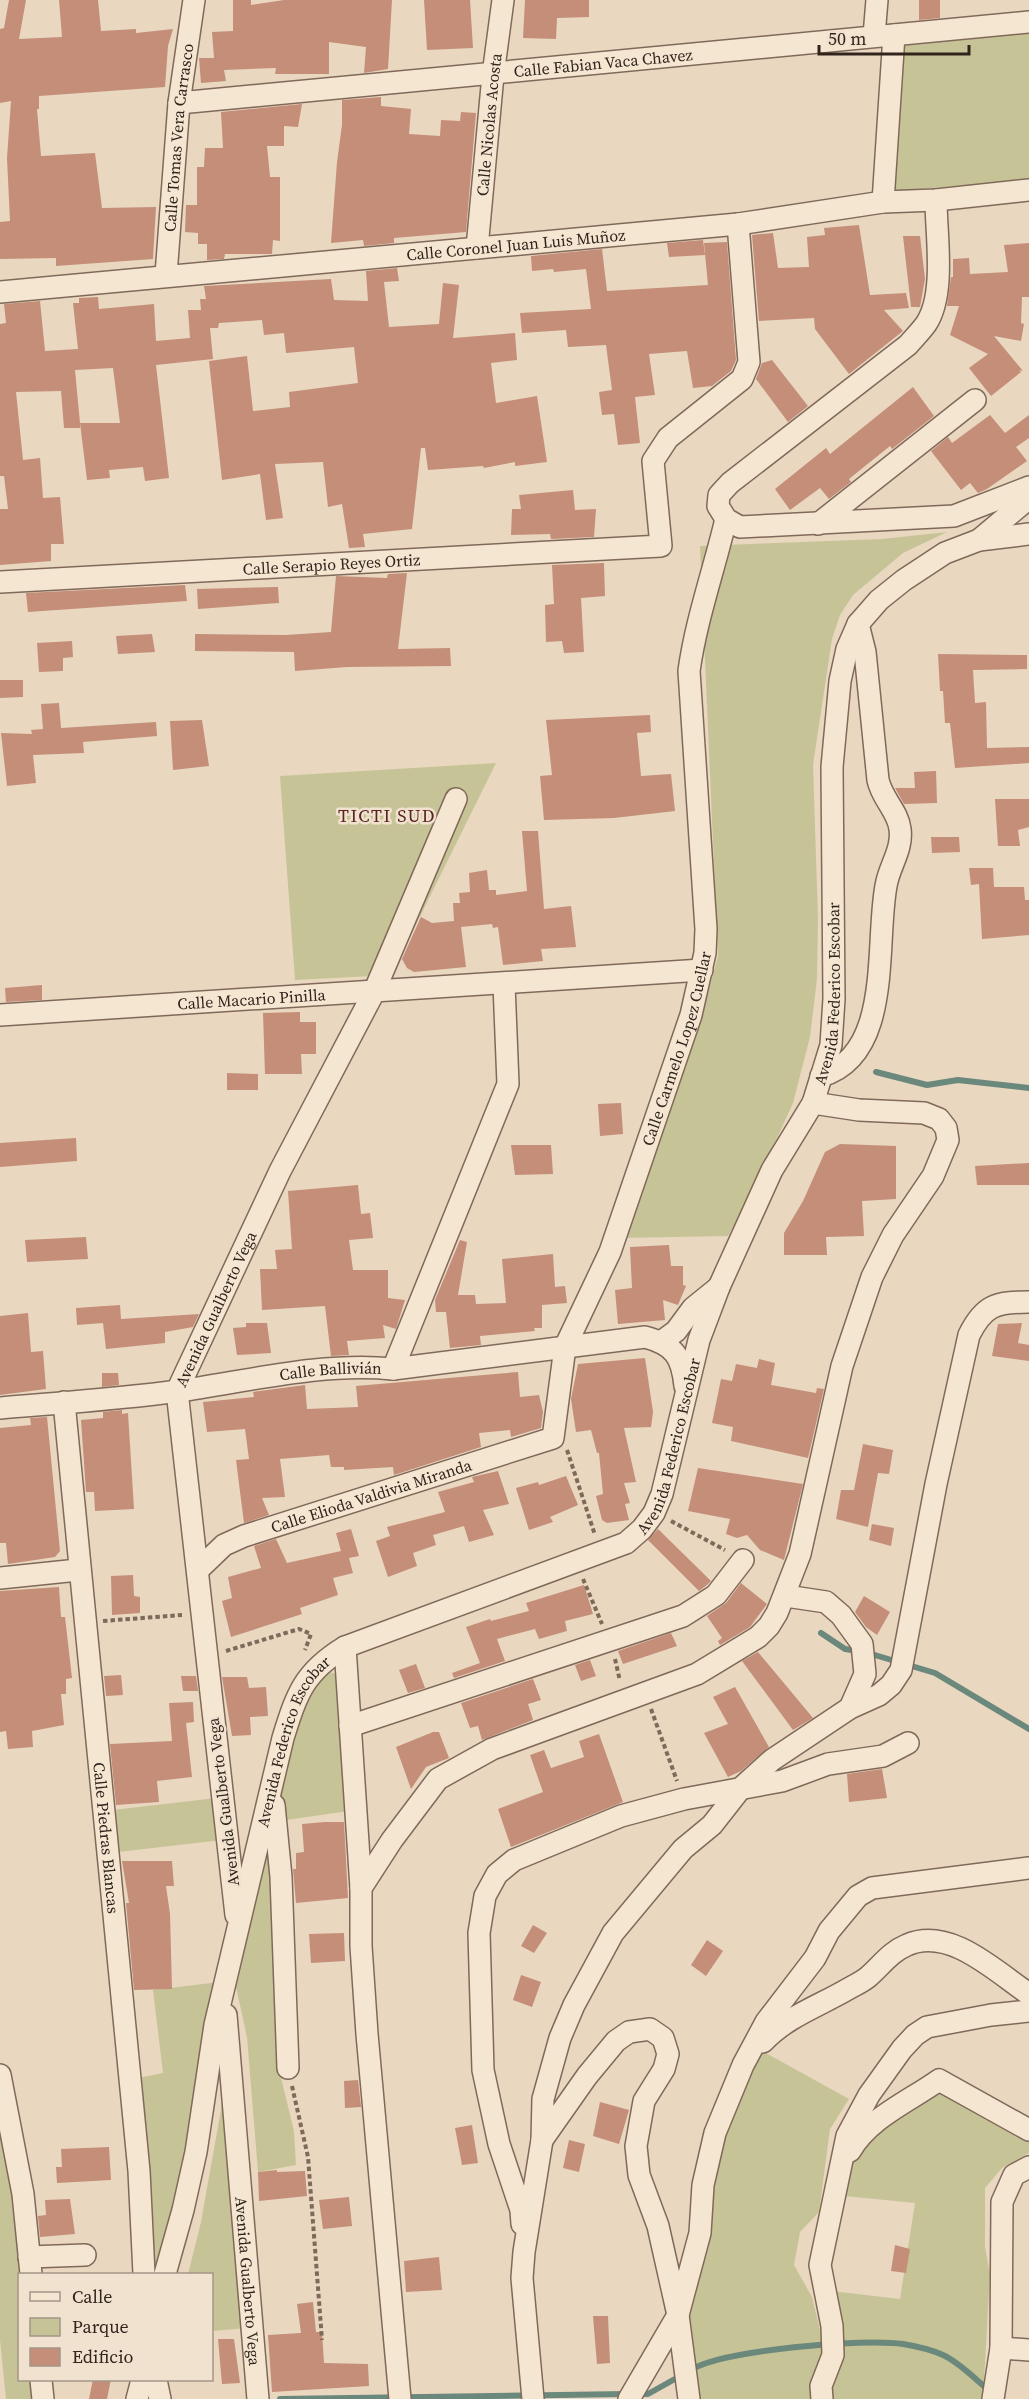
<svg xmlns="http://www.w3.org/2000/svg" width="1029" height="2399" font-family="'Source Serif 4',serif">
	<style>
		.green { fill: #c6c496 }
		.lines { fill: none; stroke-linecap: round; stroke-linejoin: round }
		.stream { stroke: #6b887d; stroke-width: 6 }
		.building { fill: #c48e79; fill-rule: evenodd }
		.street-casing { stroke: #80695a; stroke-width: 24 }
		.path { stroke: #80695a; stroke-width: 4; stroke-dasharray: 4.5 3; stroke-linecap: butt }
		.street { stroke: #f5e6d2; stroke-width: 21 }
		.labels { text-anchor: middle; stroke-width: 5; stroke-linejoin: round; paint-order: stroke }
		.street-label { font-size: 16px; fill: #31241d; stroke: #f1e2cf }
		.neighbourhood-label { font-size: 18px; letter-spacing: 1.5px; fill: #5a2420; stroke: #f1e2cf }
	</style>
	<rect width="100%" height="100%" fill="#e9d7c0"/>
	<!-- green -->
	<g class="green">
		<polygon points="1029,33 1029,180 895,191 903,43"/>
		<polygon points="947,532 903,553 853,595 840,615 832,639 813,765 818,919 817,979 810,1037 793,1103 749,1199 728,1236 619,1238 704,1006 718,956 700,546 882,539"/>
		<polygon points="496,763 391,975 295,980 280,776"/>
		<path d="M326 1671 336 1674 341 1686 349 1811 286 1820C284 1812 280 1801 280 1793 283 1751 301 1704 326 1671Z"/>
		<polygon points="216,1798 222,1840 118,1852 113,1810"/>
		<polygon points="269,1828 274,1910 276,2057 294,2131 296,2165 258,2172 247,2037 236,1987"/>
		<polygon points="228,1981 171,2274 152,2274 138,2078 163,2073 153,1990"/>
		<polygon points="764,2052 849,2099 830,2129 819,2212 800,2232 794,2265 812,2297 823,2342 823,2360 812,2399 697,2399 688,2306 710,2176 748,2070"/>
		<polygon points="225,2087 259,2327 212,2331 212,2274 188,2274 201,2222"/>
		<polygon points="941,2090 1029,2138 1029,2153 1002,2168 985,2188 985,2247 990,2274 983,2399 827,2399 831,2291 900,2299 915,2203 845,2196 854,2156 881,2125"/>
		<polygon points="0,2118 9,2158 22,2274 20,2274 20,2380 33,2380 35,2399 6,2399 0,2340"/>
	</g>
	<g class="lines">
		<!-- stream -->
		<g class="stream">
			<polyline points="876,1072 927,1085 958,1080 1029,1088"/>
			<polyline points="821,1633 845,1649 858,1651"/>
			<polyline points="868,1653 935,1673 1029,1729"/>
			<path d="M691 2370C721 2350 865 2338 903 2344 915 2346 932 2350 943 2355 959 2362 976 2380 990 2391"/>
			<polyline points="637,2394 648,2394 682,2375"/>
			<polyline points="280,2399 627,2394"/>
		</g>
	</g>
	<!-- building -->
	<g class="building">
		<polygon points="9,0 26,0 19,39 62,37 59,0 98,0 101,31 136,29 136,33 173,29 168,46 165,87 39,96 39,109 37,109 41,156 95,153 102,208 156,207 153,259 56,266 56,258 0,259 0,222 10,221 7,158 11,101 0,103 0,29 4,28"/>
		<polygon points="233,0 251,0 251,5 284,0 392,0 388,69 364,73 366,47 329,42 329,74 275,74 276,68 224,70 226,81 201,83 199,58 214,58 212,32 233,31"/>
		<polygon points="424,0 470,0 473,48 427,50"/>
		<polygon points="525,0 589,0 589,17 557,18 556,39 523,38"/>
		<polygon points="919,0 940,0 940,18 919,20"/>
		<polygon points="381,97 381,106 411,109 409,134 440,136 441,120 460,121 461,112 476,113 466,232 394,238 394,243 364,246 363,240 331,243 337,162 342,125 342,100"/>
		<polygon points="302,104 298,127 284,126 284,146 267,146 270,177 280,177 280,241 273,240 272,254 225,254 224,259 207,260 207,244 198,244 198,233 185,232 186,205 197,205 197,167 204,167 205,148 223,148 221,112"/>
		<polygon points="859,225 870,295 906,293 909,308 884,310 903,331 849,374 815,329 814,318 759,321 752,235 773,233 778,268 809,267 807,237 825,235 824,228"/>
		<polygon points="903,236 920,236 925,279 920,307 911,307"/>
		<polygon points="703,240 705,255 669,257 667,243"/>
		<polygon points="727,242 736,360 731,371 712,386 693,388 687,351 649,354 655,395 635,397 640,443 618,445 614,414 602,415 599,392 612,390 606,345 568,347 566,330 522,333 520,313 591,309 586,269 554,272 553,269 532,271 531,256 602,249 607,291 708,285 704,243"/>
		<polygon points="1029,243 1029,297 1022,297 1021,323 1024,324 1021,341 994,336 1023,371 1019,370 1021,372 991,396 969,368 988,354 950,335 959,306 947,306 951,277 953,277 953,259 969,258 970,274 1008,272 1004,245"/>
		<path d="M397 268 399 281 384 282 389 327 439 324 443 283 459 285 453 338 515 333 517 360 491 363 496 403 537 396 547 462 515 466V462L484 468 483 466 428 470 425 448H421L412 529 363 534 365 547 349 548 342 504 328 507 323 462 275 464 283 518 266 520 260 474 222 480 209 361 247 356 253 411 290 407 289 392 358 383 354 347 286 353 284 333 264 335 262 320 219 323 218 328H210L213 359 156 365 169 478 145 481 143 467 109 470 110 478 87 480 80 423V428H64L61 391 16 392 23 460 40 458 43 498 60 497 64 544H51V561L0 565V509H8L4 476H0V324L6 323 4 304 40 301 45 351 78 349 73 303H79V298L98 297 99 309 154 304 156 341 190 338 188 310H201L200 299H206L204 286 331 279 334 300 368 301 366 271ZM113 368 120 423H80L75 370Z"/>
		<polygon points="772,360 808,406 788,422 756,379 762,363"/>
		<polygon points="913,387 934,416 892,449 890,446 849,479 851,482 829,499 820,488 790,510 775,489 826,448 830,454"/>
		<polygon points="990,415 1005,433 1029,415 1029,438 1016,447 1027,461 987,489 978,493 970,483 961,490 931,451 948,437 952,443"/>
		<polygon points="573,490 575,510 596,509 594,537 551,539 550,534 511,535 512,509 521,509 519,495"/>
		<polygon points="604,563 605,596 581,598 584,652 564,653 562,641 546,642 545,605 554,604 552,565"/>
		<polygon points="407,573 398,649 450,648 451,666 347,667 295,671 294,652 195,651 195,634 286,635 331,632 336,576 387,578 388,574"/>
		<polygon points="185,585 187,601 28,612 26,593"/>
		<polygon points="278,587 279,603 198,609 197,589"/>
		<polygon points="152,634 155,652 118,654 116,636"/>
		<polygon points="72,641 73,657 63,658 63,671 39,672 37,643"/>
		<polygon points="938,654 1027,655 1027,669 973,670 975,703 986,702 987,748 1029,747 1029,763 955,768 950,723 945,723 943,691 940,691"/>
		<polygon points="0,680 23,680 23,697 0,698"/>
		<polygon points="59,703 61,728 156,722 157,736 83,742 84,753 33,755 36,783 7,786 1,733 32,734 31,730 43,729 41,704"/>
		<polygon points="650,715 651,732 637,733 641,776 671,774 675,811 614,818 544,820 540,776 552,775 546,720"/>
		<polygon points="202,720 209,766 173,770 170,721"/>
		<polygon points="936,771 937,803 904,804 895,788 915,788 914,772"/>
		<polygon points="995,799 1029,799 1029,827 1018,830 1020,846 998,846"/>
		<polygon points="522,831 538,831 544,909 571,906 576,947 541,949 543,961 503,965 498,927 493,928 492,924 461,927 466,967 414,972 407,968 402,959 421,917 432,923 454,921 453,903 460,903 459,893 470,892 469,873 487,870 489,890 496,890 496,895 527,891"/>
		<polygon points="931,837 959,837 960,852 932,853"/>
		<polygon points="969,868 993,868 994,887 1024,887 1025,900 1029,900 1029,935 982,939 979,884 971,885"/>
		<polygon points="42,985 42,1000 6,1002 5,988"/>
		<polygon points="300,1012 300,1022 316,1022 316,1054 301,1054 302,1074 265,1074 263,1013"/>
		<polygon points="227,1073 258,1074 258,1090 227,1090"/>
		<polygon points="621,1103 623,1134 600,1136 598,1104"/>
		<polygon points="76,1138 77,1161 0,1167 0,1143"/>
		<polygon points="840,1144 896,1146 896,1199 862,1201 864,1236 826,1237 827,1255 784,1255 784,1233 803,1201 825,1152"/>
		<polygon points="511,1145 551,1145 553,1174 515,1175"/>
		<polygon points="1029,1163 1029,1185 977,1185 975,1166"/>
		<polygon points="358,1185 361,1214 370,1213 373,1238 349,1240 353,1270 388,1270 388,1298 405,1300 396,1329 383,1325 385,1338 347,1341 349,1355 331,1356 325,1306 262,1310 260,1269 277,1269 275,1250 292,1249 288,1191"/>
		<polygon points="86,1237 88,1259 27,1262 25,1240"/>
		<polygon points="460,1240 467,1242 458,1295 475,1295 476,1304 506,1303 502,1259 553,1254 555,1287 565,1286 567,1303 542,1305 542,1328 534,1328 535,1331 480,1336 481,1345 450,1348 446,1312 436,1312 435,1300"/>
		<polygon points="669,1245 671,1266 683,1266 683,1285 686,1286 678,1305 663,1300 665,1320 618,1324 615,1290 632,1288 630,1247"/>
		<polygon points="120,1305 121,1319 199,1314 193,1327 165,1332 165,1343 106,1349 103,1323 77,1325 76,1308"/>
		<polygon points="28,1313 31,1352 43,1351 46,1389 0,1395 0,1316"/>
		<polygon points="246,1323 267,1323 271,1353 237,1355 233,1328 246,1327"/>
		<polygon points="1022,1323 1018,1343 1029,1345 1029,1361 992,1356 998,1324"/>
		<polygon points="645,1358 653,1412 651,1427 624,1428 636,1482 624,1483 630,1503 625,1504 629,1520 607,1523 602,1520 596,1496 603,1494 599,1453 597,1453 591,1430 576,1432 571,1399 578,1364"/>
		<polygon points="759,1359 775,1363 771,1385 816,1393 817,1388 824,1389 808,1458 731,1441 733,1427 712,1423 721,1379 732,1381 736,1364 757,1368"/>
		<polygon points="518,1372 520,1397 539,1395 543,1412 541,1428 511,1437 510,1430 479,1433 481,1447 394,1475 393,1467 344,1470 344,1467 331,1467 329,1455 280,1459 285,1497 262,1498 269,1515 244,1523 236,1460 249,1459 245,1429 207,1432 203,1402 254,1397 253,1392 305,1385 307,1409 358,1407 356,1386"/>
		<polygon points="102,1373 118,1373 119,1385 102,1387"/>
		<polygon points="122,1410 122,1414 128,1413 134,1509 95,1511 94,1492 86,1492 81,1420 103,1418 103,1412"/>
		<polygon points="47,1417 60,1551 55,1557 8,1564 6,1543 0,1543 0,1428 31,1425 30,1418"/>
		<polygon points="863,1444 893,1450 889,1474 878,1473 868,1527 836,1519 841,1490 854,1490"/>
		<polygon points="698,1468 803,1484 784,1560 760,1550 747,1535 737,1538 726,1534 730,1519 688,1511"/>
		<polygon points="498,1471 509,1504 483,1510 494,1535 469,1542 464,1526 433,1535 436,1545 413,1553 417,1566 388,1577 376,1541 390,1536 387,1527 445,1512 438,1492 474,1482 472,1477"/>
		<polygon points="566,1476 578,1505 550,1517 553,1522 529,1530 516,1488 538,1482 539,1485"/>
		<polygon points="872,1524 894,1528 891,1546 869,1540"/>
		<polygon points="351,1529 359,1556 349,1558 353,1573 333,1578 338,1595 300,1608 302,1614 231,1637 222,1601 232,1598 228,1577 261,1568 254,1546 276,1539 287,1563 341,1551 336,1533"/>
		<polygon points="658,1529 711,1581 707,1585 699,1591 648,1540"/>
		<polygon points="133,1575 134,1596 140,1597 140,1613 112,1615 111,1576"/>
		<polygon points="741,1583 767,1604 750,1627 720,1645 718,1641 722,1638 707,1616 726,1603"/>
		<polygon points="584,1585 593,1614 565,1621 567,1631 539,1639 535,1629 497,1639 505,1661 454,1678 452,1673 480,1663 466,1627 490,1619 491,1621 529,1611 526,1603"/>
		<polygon points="59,1587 61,1617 65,1617 72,1678 66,1679 66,1694 61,1694 64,1725 32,1731 33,1747 8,1749 6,1731 0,1732 0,1591"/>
		<polygon points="864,1596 890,1612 877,1635 866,1627 855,1612"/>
		<polygon points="671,1633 677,1646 623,1664 618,1651"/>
		<polygon points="758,1652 813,1718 793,1730 742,1661"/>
		<polygon points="590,1660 596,1676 581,1681 575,1665"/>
		<polygon points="416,1664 425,1688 408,1693 399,1670"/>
		<polygon points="121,1675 123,1695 106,1696 104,1676"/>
		<polygon points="181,1676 196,1676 198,1691 183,1691"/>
		<polygon points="222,1677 247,1677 249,1688 266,1687 268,1716 250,1717 251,1735 232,1736"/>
		<polygon points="533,1679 541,1700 528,1704 533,1720 482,1740 478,1726 470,1728 461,1703"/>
		<polygon points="735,1687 769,1747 741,1771 728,1777 704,1733 728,1724 713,1697"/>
		<polygon points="193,1702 194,1722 186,1723 192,1777 157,1781 159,1802 116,1805 110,1744 172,1741 169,1703"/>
		<polygon points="433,1732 439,1732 449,1758 426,1767 411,1789 396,1747"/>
		<polygon points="599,1734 623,1802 511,1847 498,1809 543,1792 530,1755 544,1750 551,1768 584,1757 579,1741"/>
		<polygon points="882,1769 887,1798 849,1802 847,1774"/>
		<polygon points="325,1822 344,1822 348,1898 296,1903 293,1869 296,1869 296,1853 304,1852 302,1824"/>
		<polygon points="122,1861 172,1861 174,1886 166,1886 170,1914 172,1989 134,1990 126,1903 129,1903"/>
		<polygon points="533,1925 547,1933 534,1953 521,1946"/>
		<polygon points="344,1933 345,1961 311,1963 309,1934"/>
		<polygon points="707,1940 723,1951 706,1976 691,1965"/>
		<polygon points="521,1975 541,1982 532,2007 513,2000"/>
		<polygon points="358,2080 361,2107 345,2108 344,2081"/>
		<polygon points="600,2102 629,2110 619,2144 593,2136"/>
		<polygon points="472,2125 478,2163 462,2165 455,2128"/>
		<polygon points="569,2140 585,2144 579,2172 563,2168"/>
		<polygon points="109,2147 111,2180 57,2183 56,2167 62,2167 61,2149"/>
		<polygon points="277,2170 277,2172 305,2171 307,2196 259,2201 258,2172"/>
		<polygon points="349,2197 352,2226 323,2229 319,2200"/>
		<polygon points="70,2199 75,2234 40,2237 38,2216 46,2215 45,2200"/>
		<polygon points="895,2245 910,2249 906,2273 891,2271"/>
		<polygon points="439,2257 442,2290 406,2292 404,2261"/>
		<polygon points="313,2302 316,2332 322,2332 324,2363 368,2364 369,2386 272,2392 268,2335 301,2333 297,2304"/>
		<polygon points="593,2316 608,2316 610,2363 597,2364"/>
		<polygon points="218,2339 234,2339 240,2383 222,2384"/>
		<polygon points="93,2379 111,2379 107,2399 89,2399"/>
	</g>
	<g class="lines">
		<!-- street casing -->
		<g class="street-casing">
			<g id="street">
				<polyline points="874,36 877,0"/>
				<path id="s1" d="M179 103 1029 22"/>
				<path d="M936 200C936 235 946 294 926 324 921 331 914 338 908 345L730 483 719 495 718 506 726 519 740 527 954 516 1029 487"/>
				<polyline points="883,202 894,35"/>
				<path id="s2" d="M477 248 493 75 503 0"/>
				<path id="s3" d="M166 275 179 103 194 0"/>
				<path id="s4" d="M0 292 738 224 883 202 936 200 1029 190"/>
				<polyline points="818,524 975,400"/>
				<polyline points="979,540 1029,534"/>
				<path id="s5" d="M0 582 661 546 653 461 668 438 742 379 749 362 738 224"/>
				<path id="s6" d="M0 1015 702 970"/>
				<path d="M821 1076C893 1055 875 944 886 886 889 866 903 850 900 829 898 811 882 799 878 780L865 652 858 624"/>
				<polyline points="661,1342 676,1331 693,1308 719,1287"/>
				<polyline points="393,1369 508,1084 504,984"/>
				<path id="s7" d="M64 1402 139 2171 144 2274"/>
				<path id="s8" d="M0 1408C59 1403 120 1399 179 1391 249 1381 322 1362 393 1369L645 1337C674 1345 682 1356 685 1386"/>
				<path id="s9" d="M199 1569 224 1545 244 1536 553 1438 565 1347 610 1252 691 1015 705 953 706 929 689 671C696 620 714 570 726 519"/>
				<polyline points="0,1578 78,1570"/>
				<polyline points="786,1596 826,1602 841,1615 862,1644 865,1674 850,1708"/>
				<polyline points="345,1647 361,1888"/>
				<polyline points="350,1726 683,1616 716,1595 743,1560"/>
				<polyline points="274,1805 281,1877 288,2068"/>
				<path id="s10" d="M236 1915 177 1391 280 1171 374 992 456 799"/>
				<path id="s11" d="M226 2015 258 2399"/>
				<path d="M763 2042C786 2017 819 2006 848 1989 855 1985 862 1982 868 1977 881 1966 890 1952 907 1945 950 1926 996 1972 1029 1994"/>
				<polyline points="0,2075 23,2194 31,2274"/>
				<polyline points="542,2140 587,2076 616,2041 629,2032 650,2029 663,2038 668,2054 664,2069 644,2101 636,2146 639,2175 658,2226 678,2315 689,2399"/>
				<path d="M850 2151C869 2118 908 2102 939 2080L1029 2130"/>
				<polyline points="522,2224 521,2210 499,2144 483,2070 479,1933 485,1896 497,1874 514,1860 621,1816 684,1799 782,1781 828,1764 883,1756 908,1743"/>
				<polyline points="29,2257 85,2255"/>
				<path id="s12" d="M165 2274 183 2210 196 2152 215 2025 283 1738C297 1693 304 1672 345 1647L626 1543 642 1529 654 1513 662 1494 699 1340 719 1287 772 1170 813 1103 831 1045 834 999 832 767 840 681 847 649 858 624 879 600 904 580 945 553 979 540 1029 498"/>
				<polyline points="1001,2348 1029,2350"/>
				<polyline points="41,2380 43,2399"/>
				<polyline points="156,2380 160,2399"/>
				<polyline points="137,2399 142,2380"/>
				<polyline points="400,2399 367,2034 361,1946 361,1888 392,1840 438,1779 492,1749 697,1674 758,1637 769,1626 777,1613 800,1554 842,1366 872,1277 893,1235 933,1176 948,1140 946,1128 939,1119 924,1113 859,1110 813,1103"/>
				<path d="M533 2399 522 2278 524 2252 542 2140 543 2099 560 2038 574 2005 613 1933 683 1849 712 1825 741 1788 772 1760 850 1708 879 1695 891 1685 901 1670 936 1484 969 1335C984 1305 996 1302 1029 1302"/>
				<polyline points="629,2399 678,2315 700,2233 703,2185 715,2133 743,2065 766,2022 815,1958 829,1931 858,1896 872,1888 1029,1868"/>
				<polyline points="822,2399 821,2386 833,2355 832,2326 820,2265 847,2136 869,2095 902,2049 915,2035 927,2027 991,2015 1029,2011"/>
				<polyline points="993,2399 1001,2348 1002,2202 1014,2175 1029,2167"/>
			</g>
		</g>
		<!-- path -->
		<g class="path">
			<polyline points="567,1450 595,1535"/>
			<polyline points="671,1521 725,1550"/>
			<polyline points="583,1579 602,1624"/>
			<polyline points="103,1621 182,1615"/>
			<polyline points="226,1651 299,1629 311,1634 305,1650"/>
			<polyline points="615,1659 620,1681"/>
			<polyline points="651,1709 677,1781"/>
			<polyline points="292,2086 308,2157 322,2340"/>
		</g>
		<!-- street -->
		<use href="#street" class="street"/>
	</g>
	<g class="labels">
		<!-- street labels -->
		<g class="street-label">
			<text dy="6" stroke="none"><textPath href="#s1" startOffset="426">Calle Fabian Vaca Chavez</textPath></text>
			<text dy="6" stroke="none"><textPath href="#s2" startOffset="124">Calle Nicolas Acosta</textPath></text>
			<text dy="6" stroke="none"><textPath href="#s3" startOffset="138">Calle Tomas Vera Carrasco</textPath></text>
			<text dy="6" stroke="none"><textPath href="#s4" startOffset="518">Calle Coronel Juan Luis Muñoz</textPath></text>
			<text dy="6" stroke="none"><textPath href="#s5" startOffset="332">Calle Serapio Reyes Ortiz</textPath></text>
			<text dy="6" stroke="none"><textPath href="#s12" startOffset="1558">Avenida Federico Escobar</textPath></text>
			<text dy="6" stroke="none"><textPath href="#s6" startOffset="252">Calle Macario Pinilla</textPath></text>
			<text dy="6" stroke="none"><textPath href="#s9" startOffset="792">Calle Carmelo Lopez Cuellar</textPath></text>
			<text dy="6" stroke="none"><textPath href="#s10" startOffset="618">Avenida Gualberto Vega</textPath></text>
			<text dy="6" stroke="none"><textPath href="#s8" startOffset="333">Calle Ballivián</textPath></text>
			<text dy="6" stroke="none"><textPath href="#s12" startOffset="1072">Avenida Federico Escobar</textPath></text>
			<text dy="6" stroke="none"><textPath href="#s9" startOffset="190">Calle Elioda Valdivia Miranda</textPath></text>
			<text dy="6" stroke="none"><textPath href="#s12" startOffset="550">Avenida Federico Escobar</textPath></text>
			<text transform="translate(223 1802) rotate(-97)" y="6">Avenida Gualberto Vega</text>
			<text dy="6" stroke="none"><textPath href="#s7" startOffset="438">Calle Piedras Blancas</textPath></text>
			<text dy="6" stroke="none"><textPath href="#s11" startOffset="267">Avenida Gualberto Vega</textPath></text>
		</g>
		<!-- neighbourhood labels -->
		<g class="neighbourhood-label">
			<text x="387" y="822">TICTI SUD</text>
		</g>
	</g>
	<!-- legend -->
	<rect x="18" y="2273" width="195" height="108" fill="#f1e2cf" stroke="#a49688" stroke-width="1.5"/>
	<rect x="30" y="2292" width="30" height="9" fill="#f5e6d2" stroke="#a49688" stroke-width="1.5"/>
	<text x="72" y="2303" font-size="18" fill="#31241d">Calle</text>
	<rect x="30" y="2318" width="30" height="18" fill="#c6c496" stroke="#a49688" stroke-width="1.5"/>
	<text x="72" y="2333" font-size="18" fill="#31241d">Parque</text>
	<rect x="30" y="2348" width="30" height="18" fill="#c48e79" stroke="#a49688" stroke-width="1.5"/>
	<text x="72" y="2363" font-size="18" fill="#31241d">Edificio</text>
	<!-- scale -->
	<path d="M819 45v9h150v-9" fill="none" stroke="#31241d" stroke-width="3"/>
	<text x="828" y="45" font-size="18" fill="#31241d" stroke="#f1e2cf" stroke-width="4.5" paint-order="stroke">50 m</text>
</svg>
